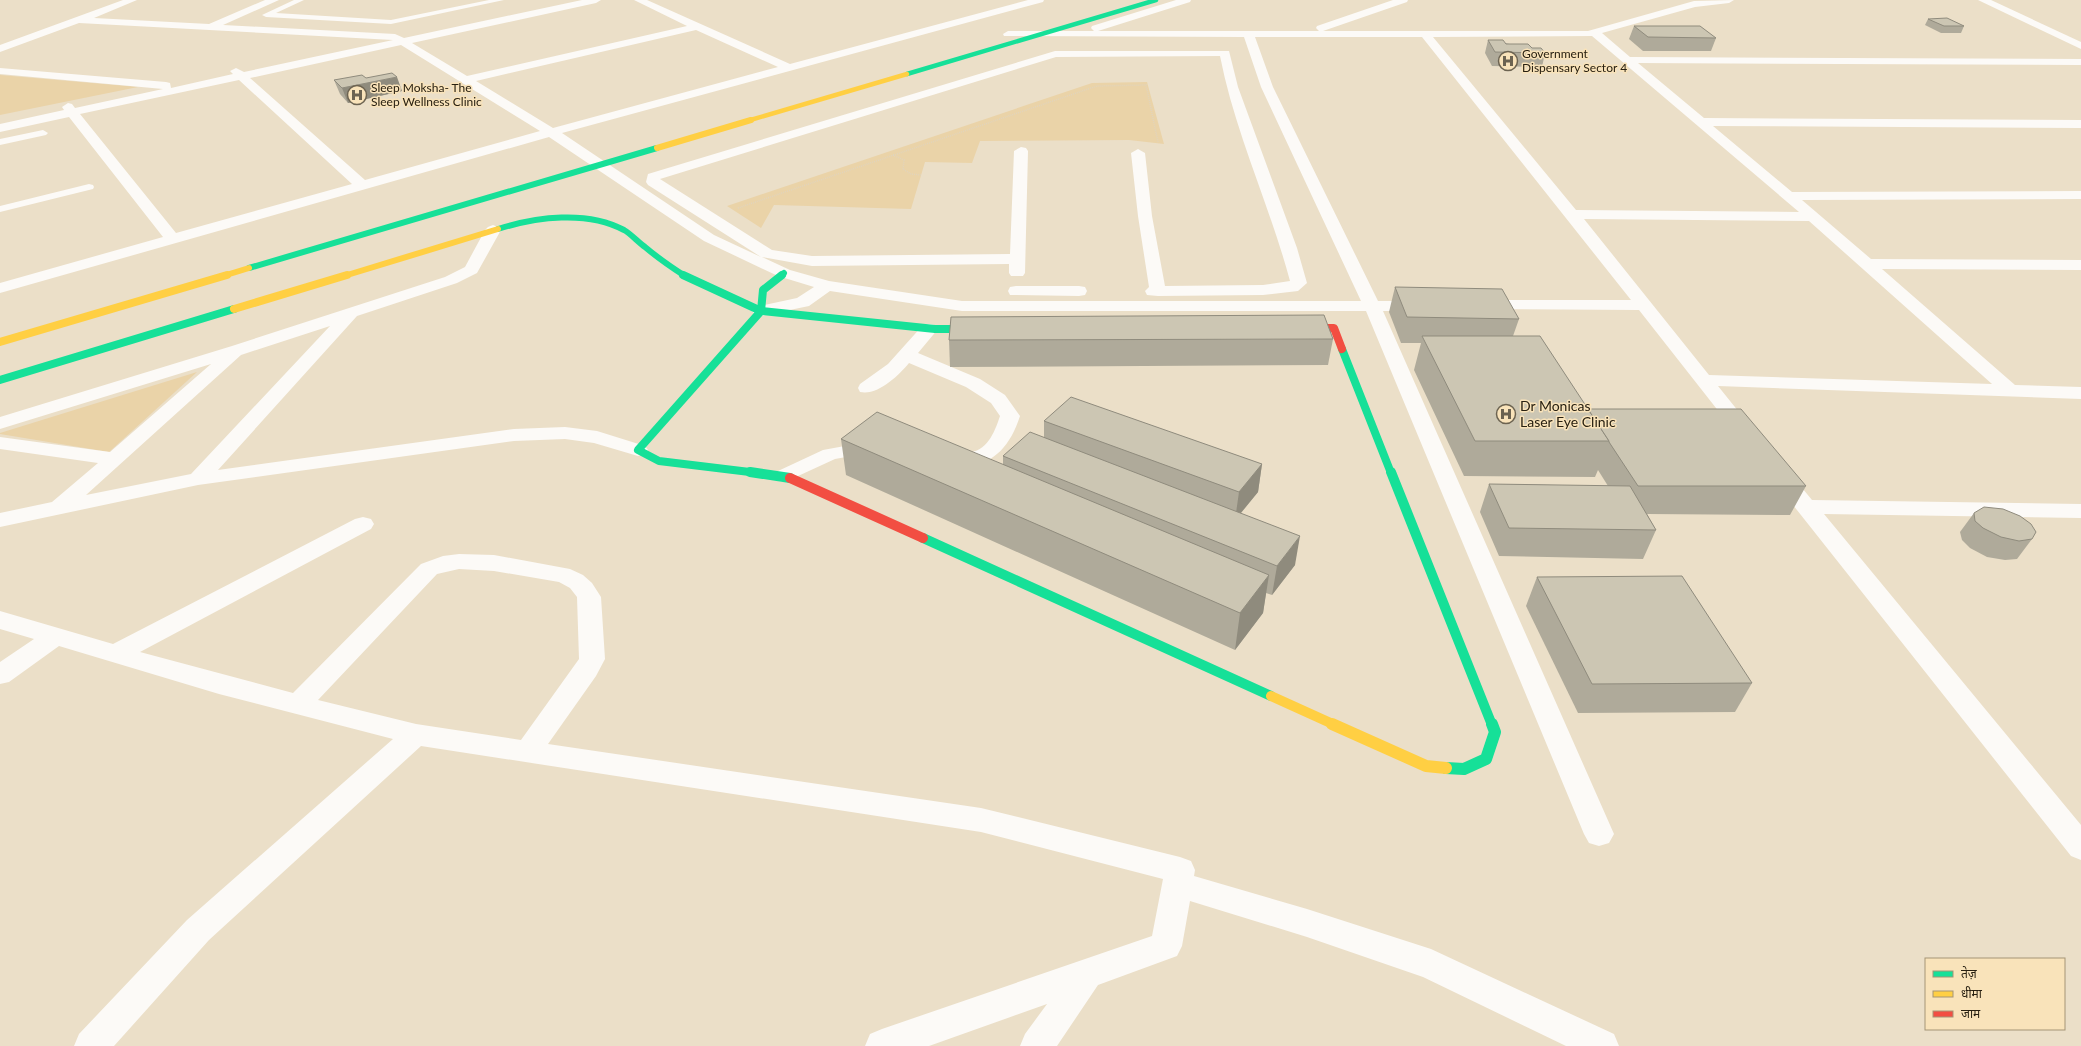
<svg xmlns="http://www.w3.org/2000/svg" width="2081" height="1046" font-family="Lato,'Noto Sans Devanagari',sans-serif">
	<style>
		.green { fill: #ead3a8 }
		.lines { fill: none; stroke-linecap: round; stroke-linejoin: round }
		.path { stroke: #d9d5ce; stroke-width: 1.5; stroke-dasharray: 0.5 1.5; stroke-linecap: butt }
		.lane { fill: #fcfaf7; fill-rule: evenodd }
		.street { fill: #fcfaf7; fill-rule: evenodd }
		.fast-far4 { stroke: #16e098; stroke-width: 4.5 }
		.fast-far3 { stroke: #16e098; stroke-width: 6 }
		.fast-far2 { stroke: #16e098; stroke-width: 8 }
		.fast-far1 { stroke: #16e098; stroke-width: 10 }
		.fast { stroke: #16e098; stroke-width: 12 }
		.slow-far4 { stroke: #ffcf43; stroke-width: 4.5 }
		.slow-far3 { stroke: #ffcf43; stroke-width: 6 }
		.slow-far2 { stroke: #ffcf43; stroke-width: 8 }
		.slow-far1 { stroke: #ffcf43; stroke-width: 10 }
		.slow { stroke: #ffcf43; stroke-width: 12 }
		.jam-far1 { stroke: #f24e42; stroke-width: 8 }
		.jam { stroke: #f24e42; stroke-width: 10 }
		.wall { fill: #afaa9a }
		.shaded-wall { fill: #8f8b7d }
		.building { fill: #ccc6b3; stroke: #8f8b7d }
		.labels { text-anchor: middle; stroke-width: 3; stroke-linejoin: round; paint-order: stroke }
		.far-poi-label { font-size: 12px; fill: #282011; stroke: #f9e3ba; text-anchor: start }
		.poi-label { font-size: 14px; fill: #282011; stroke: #f9e3ba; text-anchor: start }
	</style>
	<rect width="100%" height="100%" fill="#ebdfc8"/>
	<!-- green -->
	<g class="green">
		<polygon points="0,75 138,87 0,115"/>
		<polygon points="1147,82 1164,144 1129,140 980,141 972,163 925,162 911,209 774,205 761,228 727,206 1092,83"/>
		<polygon points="197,372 109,452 0,434 0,433"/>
	</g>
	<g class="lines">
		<!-- path -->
		<g class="path">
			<polyline points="893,155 904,160 903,169 911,174 921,175"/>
			<polyline points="738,208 1097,86 1146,85 1158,142"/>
		</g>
		<!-- lane -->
		<g class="lane">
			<polygon points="294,0 304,0 276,13 391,20 489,0 504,0 391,24 266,17 262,15"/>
			<polygon points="43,130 48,133 46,135 0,145 0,139"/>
			<polygon points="89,184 93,185 94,187 93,189 0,212 0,206"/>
		</g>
		<!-- street -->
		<g class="street">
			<path d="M123 0H137L94 18 209 24 265 0H279L223 25 395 34 404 38 582 0H601L596 3 412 43 467 76 687 26 634 0H647L790 64 1028 0H1044L1043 2 562 133 714 235 761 257 648 185 646 182 648 174 1055 51H1229L1238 87 1297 248 1307 283 1298 291 1263 295 1158 296 1147 295 1145 291 1149 287 1138 216 1131 153 1138 149 1145 153 1152 216 1165 286 1263 285 1290 281C1270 206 1235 133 1220 56L1056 57 660 179 772 250 812 256 1010 254 1014 151 1021 147 1026 148 1028 151 1025 273 1023 276H1011L1009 273V264L812 266 762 257 790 270 829 281 962 301H1361L1261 87 1244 37 1004 36 1003 34 1008 31H1094L1091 28 1092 26 1176 0H1191L1190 2 1098 31H1319L1316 28 1317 26 1393 0H1408L1407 2 1323 31H1588L1694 1 1734 0 1729 3 1695 7 1602 33 1630 57 2081 59V65L1638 63 1704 118 2081 120V128L1713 126 1792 192 2081 191V199L1802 200 1871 259 2081 260V270L1882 269 2015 385 2081 387V399L1718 386 1755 432 1752 436 1745 438 1738 436 1639 310 1476 309 1474 305 1476 301 1482 300H1631L1422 37H1255L1273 87 1378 301H1420L1426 302 1429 306 1426 310 1420 311H1383L1614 834 1609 843 1599 846 1589 843 1584 834 1366 311H962L830 291 809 306 761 316 755 315 752 311 755 307 797 298 814 287 778 276 704 241 549 137 0 293V283L163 237 69 117 0 132V124L64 110 62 107 68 103 72 104 75 108 163 89 0 74V68L166 82 170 83 171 88 233 74 230 71 236 68 244 72 393 40 79 23 0 52V45ZM696 30 778 67 553 128 476 81ZM1592 36 1799 212 1576 210 1433 37ZM401 45 540 131 365 180 250 78ZM239 80 352 184 176 233 80 114ZM1584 219 1809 221 1992 384 1709 375Z"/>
			<polygon points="1978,0 1991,0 2081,42 2081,49"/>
			<path d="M493 225 498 227 501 230 477 273 457 283 357 316 218 470 514 429 565 427 597 431 645 446 648 450 645 454 638 456 594 443 565 439 514 441 198 485 0 527V513L52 502 98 463 0 449V437L110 452 211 364 0 429V417L232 346 445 277 465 267 485 230 488 227ZM330 326 191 474 86 495 241 355Z"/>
			<polygon points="1016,286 1079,286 1085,287 1087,291 1085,295 1079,296 1010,295 1008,291 1010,287"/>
			<path d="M929 324 935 325 938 329 918 353 980 379 1005 395 1020 416C1008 453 985 473 945 463L942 459 945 455C952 453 959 454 967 453 987 451 994 434 1000 416L991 403 966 387 909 363C899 375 878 396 860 392L858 388 860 384 888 364 923 325Z"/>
			<polygon points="872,441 879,443 882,447 879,451 835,459 785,482 778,481 775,476 778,471 823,450"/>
			<polygon points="1781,470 1788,471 1812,500 2081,504 2081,518 1824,514 2081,825 2081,860 2071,856 1774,481 1771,476 1774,471"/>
			<path d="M363 517 371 519 374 524 371 529 140 652 293 693 421 564 443 556 459 554 494 555 570 569 583 575 592 583 601 597 605 659 596 676 548 744 981 808 1180 857 1191 861 1195 870 1194 876 1307 909 1431 949 1614 1034 1619 1046H1566L1423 977 1307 937 1190 901 1182 946 1177 956 1098 985 1057 1046H1020L1025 1034 1047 1004 929 1046H865L870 1034 882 1029 1152 936 1163 879 981 832 421 746 209 940 114 1046H74L79 1034 187 920 393 739 219 694 59 646 9 682 0 684V662L34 639 0 629V611L113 644 355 519ZM459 569 494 571 559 582 570 588 577 597 579 659 521 740 416 724 318 700 437 574Z"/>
		</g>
		<!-- fast-far4 -->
		<polyline class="fast-far4" points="907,74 1156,0"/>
		<!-- fast-far3 -->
		<g class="fast-far3">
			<path d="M498 229C536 217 587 210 624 230 631 234 638 242 645 247 658 258 671 267 685 276"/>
			<polyline points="249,268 657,148"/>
			<polyline points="781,276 784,273"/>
		</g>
		<!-- fast-far2 -->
		<g class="fast-far2">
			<polyline points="683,275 761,311 935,329 979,329"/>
			<polyline points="1342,349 1391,473"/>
			<polyline points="0,380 234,309"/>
			<polyline points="758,473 659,461 638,450 761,311 763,290 782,275"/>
		</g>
		<!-- fast-far1 -->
		<g class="fast-far1">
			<polyline points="750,472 790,478"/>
			<polyline points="1391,472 1492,725"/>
			<polyline points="923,538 1271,696"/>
		</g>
		<!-- fast -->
		<polyline class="fast" points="1446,768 1464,769 1486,759 1495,732 1492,724"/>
		<!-- slow-far4 -->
		<polyline class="slow-far4" points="747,121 907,74"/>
		<!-- slow-far3 -->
		<g class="slow-far3">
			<polyline points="657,148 751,120"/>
			<polyline points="223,276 249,268"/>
			<polyline points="344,276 498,229"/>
		</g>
		<!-- slow-far2 -->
		<g class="slow-far2">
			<polyline points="234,309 347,275"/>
			<polyline points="0,342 227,275"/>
		</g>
		<!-- slow-far1 -->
		<polyline class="slow-far1" points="1271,696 1335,725"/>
		<!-- slow -->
		<polyline class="slow" points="1332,724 1426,766 1446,768"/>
		<!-- jam-far1 -->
		<polyline class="jam-far1" points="1300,328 1334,328 1342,349"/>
		<!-- jam -->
		<polyline class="jam" points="790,478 923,538"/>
	</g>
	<!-- wall -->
	<g class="wall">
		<polygon points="1928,19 1964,26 1961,33 1941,33 1925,25"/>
		<polygon points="1634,26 1716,38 1711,51 1643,51 1629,39"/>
		<polygon points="1488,40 1532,48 1545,53 1542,67 1492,66 1485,53"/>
		<polygon points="366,78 402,91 348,103 340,94 334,80"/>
		<polygon points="1395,287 1519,319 1513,336 1588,409 1806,486 1790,515 1647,514 1656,530 1643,559 1499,556 1480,512 1489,484 1608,486 1598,470 1595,477 1464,476 1414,370 1421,343 1401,343 1389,312"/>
		<polygon points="1333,339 1328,365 950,367 949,340"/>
		<polygon points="1044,421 1262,464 1258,492 1241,513 1295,565 1272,595 1266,593 1263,613 1235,650 846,475 841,439 1003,465 1003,456 1044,437"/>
		<polygon points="1974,513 2032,539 2017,559 2005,560 1987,557 1970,548 1962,540 1960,532"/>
		<polygon points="1537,577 1752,683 1735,712 1578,713 1526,606"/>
	</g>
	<!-- shaded-wall -->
	<g class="shaded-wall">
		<polygon points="397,77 402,91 348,103 342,88"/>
		<polygon points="1262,464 1258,492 1235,520 1239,492"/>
		<polygon points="1300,536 1295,565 1272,595 1277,566"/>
		<polygon points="1269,575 1263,613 1235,650 1240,613"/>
	</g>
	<!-- building -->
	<g class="building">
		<polygon points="1947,18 1964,26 1944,26 1928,19"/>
		<polygon points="1634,26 1700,26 1716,38 1648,37"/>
		<polygon points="1488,40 1503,40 1506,44 1528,44 1532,48 1541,48 1545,53 1495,52"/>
		<polygon points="392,73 397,77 342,88 334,80 362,75 366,78"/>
		<polygon points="1395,287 1502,289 1519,319 1407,317"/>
		<polygon points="1324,315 1333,339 949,340 951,317"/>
		<polygon points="1422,336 1540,336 1609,441 1475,441"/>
		<polygon points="1071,397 1262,464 1239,492 1044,421"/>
		<polygon points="1588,409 1741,409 1806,486 1638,486 1609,442 1609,441"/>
		<polygon points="877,412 1269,575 1240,613 841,439"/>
		<polygon points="1030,432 1300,536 1277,566 1003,456"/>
		<polygon points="1489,484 1630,486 1656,530 1509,528"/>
		<polygon points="1984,507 2003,509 2020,516 2031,524 2036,532 2032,539 2019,541 2001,537 1983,528 1975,521 1974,513"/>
		<polygon points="1682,576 1752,683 1592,684 1537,577"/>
	</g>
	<!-- icons -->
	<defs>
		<g id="hospital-ring" transform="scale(1)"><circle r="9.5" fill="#f9e3ba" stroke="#6c6351" stroke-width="1.5"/><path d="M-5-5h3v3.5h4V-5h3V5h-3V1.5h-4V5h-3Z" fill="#6c6351"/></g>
	</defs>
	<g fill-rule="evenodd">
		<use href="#hospital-ring" x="1508" y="61"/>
		<use href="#hospital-ring" x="357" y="95"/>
		<use href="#hospital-ring" x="1506" y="414"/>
	</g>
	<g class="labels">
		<!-- far-poi labels -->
		<g class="far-poi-label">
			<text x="1522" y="58">Government<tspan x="1522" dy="14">Dispensary Sector 4</tspan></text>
			<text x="371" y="92">Sleep Moksha- The<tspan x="371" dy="14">Sleep Wellness Clinic</tspan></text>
		</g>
		<!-- poi labels -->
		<g class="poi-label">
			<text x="1520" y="411">Dr Monicas<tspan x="1520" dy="16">Laser Eye Clinic</tspan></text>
		</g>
	</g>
	<!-- legend -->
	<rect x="1925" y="958" width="140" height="72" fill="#f9e3ba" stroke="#a59576"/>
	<rect x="1933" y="971" width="20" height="6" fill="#16e098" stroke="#a59576"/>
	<text x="1961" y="978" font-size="12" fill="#282011">तेज़</text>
	<rect x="1933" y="991" width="20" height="6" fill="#ffcf43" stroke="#a59576"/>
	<text x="1961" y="998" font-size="12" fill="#282011">धीमा</text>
	<rect x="1933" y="1011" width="20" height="6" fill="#f24e42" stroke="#a59576"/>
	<text x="1961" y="1018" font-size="12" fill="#282011">जाम</text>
</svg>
